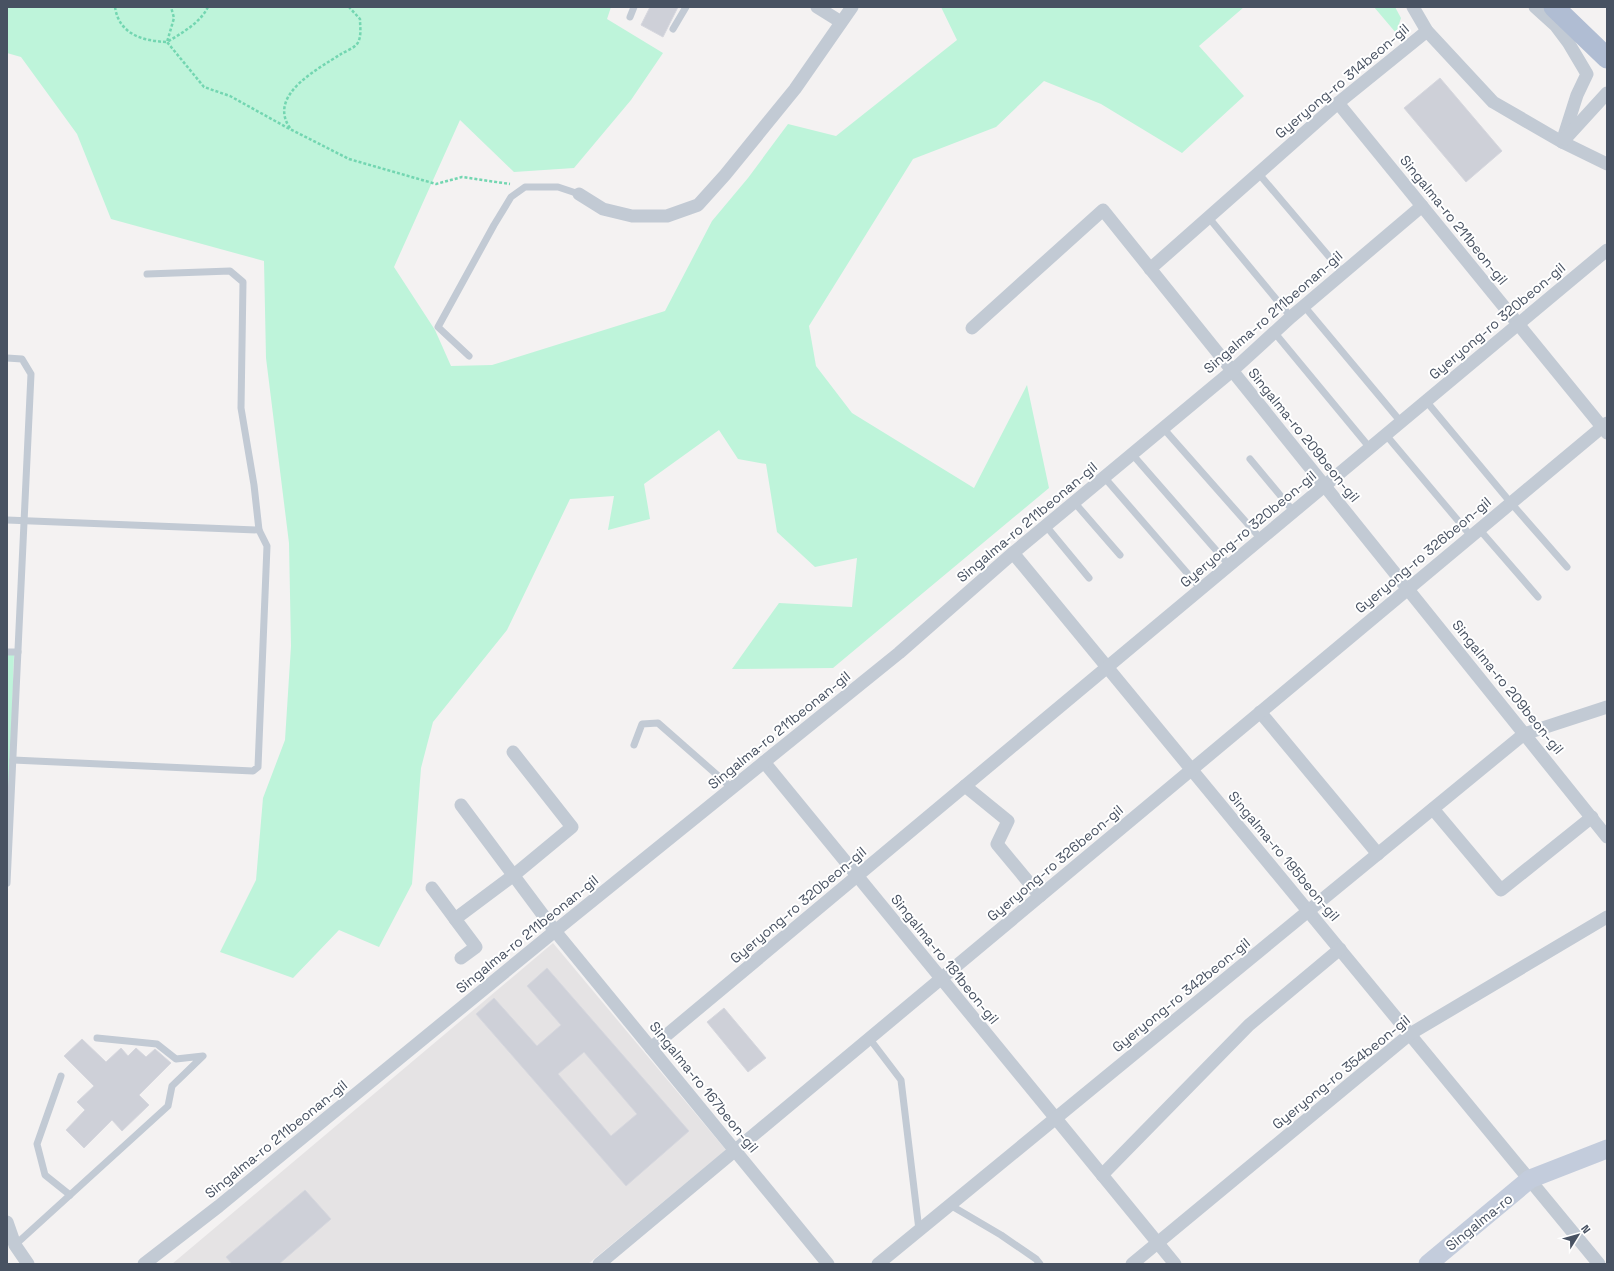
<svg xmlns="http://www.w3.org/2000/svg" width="1614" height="1271" font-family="'Space Grotesk',sans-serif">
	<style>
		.education { fill: #e5e3e4 }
		.green { fill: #bef4da }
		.building { fill: #ced0d8; stroke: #d6d7de; fill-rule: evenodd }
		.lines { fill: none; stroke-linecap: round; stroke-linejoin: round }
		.path { stroke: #73d6b1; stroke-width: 2.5; stroke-dasharray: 3 2; stroke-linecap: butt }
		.lane { stroke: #c2cad4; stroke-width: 7 }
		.street { stroke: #c2cad4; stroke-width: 13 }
		.secondary { stroke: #c3ccdc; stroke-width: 19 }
		.primary { stroke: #b0bdd3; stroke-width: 21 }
		.labels { text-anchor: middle; stroke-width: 4; stroke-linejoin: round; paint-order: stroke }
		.street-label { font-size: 14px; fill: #485262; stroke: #fff }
	</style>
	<rect width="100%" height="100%" fill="#f4f2f2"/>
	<!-- education -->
	<polygon class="education" points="553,943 726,1150 588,1264 172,1264"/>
	<!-- green -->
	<g class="green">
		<polygon points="7,7 611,7 607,19 663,53 631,100 574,168 514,172 460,120 394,267 435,330 451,366 492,365 665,311 712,221 748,178 788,124 836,136 957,40 941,7 1244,7 1199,46 1244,96 1182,153 1101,104 1044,81 996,127 913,159 809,326 816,366 852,413 974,488 1027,385 1049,488 833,668 732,669 779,603 852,607 857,558 815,567 777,532 766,464 738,459 719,430 644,484 650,519 608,530 614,496 570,499 507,630 433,722 421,768 412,884 379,947 339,930 293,978 220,952 256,880 263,798 285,740 291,646 289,543 266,358 264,261 111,219 77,134 21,57 7,53"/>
		<polygon points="1374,7 1395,7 1401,18 1396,33"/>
		<polygon points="7,655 14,655 7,871"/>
	</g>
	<!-- building -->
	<g class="building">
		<polygon points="650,7 678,7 663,37 641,25"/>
		<polygon points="1440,78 1502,151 1466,182 1404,108"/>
		<path d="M547 968 689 1131 626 1186 476 1014 494 998 537 1046 561 1025 527 986ZM584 1052 637 1114 611 1136 558 1074Z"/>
		<polygon points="724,1008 766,1058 748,1072 707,1022"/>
		<polygon points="82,1039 106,1062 121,1048 128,1056 136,1048 146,1057 155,1049 171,1063 139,1095 149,1105 122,1131 112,1120 84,1148 66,1130 85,1110 77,1102 94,1086 64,1056"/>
		<polygon points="305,1190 331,1219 279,1264 232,1264 226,1257"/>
	</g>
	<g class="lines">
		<!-- path -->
		<g class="path">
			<path d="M115 7C119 34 142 41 167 42L174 18 171 7"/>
			<path d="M208 7C200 23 182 33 167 42L204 87 230 96 286 127 349 159 436 184 462 177 510 184"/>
			<path d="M290 128C267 95 318 69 341 54 346 51 354 48 357 44 362 37 360 27 360 19L349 7"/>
		</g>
		<!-- lane -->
		<g class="lane">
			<polyline points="630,17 634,7"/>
			<polyline points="673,29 686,7"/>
			<polyline points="1259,174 1343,273"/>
			<polyline points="1209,218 1291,317"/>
			<polyline points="147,274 230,271 243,282 241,408 254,485 259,530"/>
			<polyline points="1304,306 1401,422"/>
			<polyline points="1274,332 1370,448"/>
			<polyline points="469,356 438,327 494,225 511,197 525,187 558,187 579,194"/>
			<polyline points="7,358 22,359 31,374 7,883"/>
			<polyline points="1426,401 1511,503 1567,567"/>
			<polyline points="1163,428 1261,539"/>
			<polyline points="1386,435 1471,536"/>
			<polyline points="1132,454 1229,565"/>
			<polyline points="1250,459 1294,512"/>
			<polyline points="1104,477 1201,589"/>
			<polyline points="1074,502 1120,555"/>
			<polyline points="7,520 259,530 267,546 258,767 253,771 13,760"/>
			<polyline points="1046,526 1089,578"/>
			<polyline points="1479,529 1538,597"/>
			<polyline points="7,652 18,652"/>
			<polyline points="634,745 642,724 658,723 732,788"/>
			<polyline points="869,1038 901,1080 919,1230"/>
			<polyline points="61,1076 37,1144 45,1175 70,1195"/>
			<polyline points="950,1205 1001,1235 1036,1259 1040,1264"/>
			<polyline points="15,1245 168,1106 172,1086 203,1056 176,1059 157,1044 97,1038"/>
		</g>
		<!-- street -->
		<g class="street">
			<polyline points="817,7 841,22"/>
			<polyline points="1413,7 1427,31 1493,102 1562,142 1607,164"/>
			<polyline points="1535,7 1556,26 1568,42 1587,74 1577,95 1562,142"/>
			<polyline points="1338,103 1607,433"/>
			<polyline points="1565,139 1607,93"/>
			<polyline points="579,194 603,209 632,216 667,216 698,205 725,175 795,89 852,7"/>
			<polyline points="1150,269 1338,103 1427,31"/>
			<polyline points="972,328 1103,210 1607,837"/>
			<polyline points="1013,553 1599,1264"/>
			<polyline points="1260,712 1378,854"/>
			<polyline points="764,762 1175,1264"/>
			<polyline points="965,786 1008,821 997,844 1040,896"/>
			<polyline points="461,805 555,931 828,1264"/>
			<polyline points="1433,809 1501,890 1592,817"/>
			<polyline points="432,888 455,919"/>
			<polyline points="461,958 476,947 455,919 514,875 572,827 513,752"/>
			<polyline points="651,1048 1607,250"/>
			<polyline points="1102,1175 1249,1025 1340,949"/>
			<polyline points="7,1222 15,1245 28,1264"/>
			<polyline points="144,1264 219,1206 555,931 899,653 1013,553 1232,371 1291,317 1422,206"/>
			<polyline points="599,1264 1607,423"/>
			<polyline points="878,1264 1524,734 1607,707"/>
			<polyline points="1132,1264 1410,1034 1607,917"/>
		</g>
		<!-- secondary -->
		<polyline class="secondary" points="1428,1264 1530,1179 1607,1149"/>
		<!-- primary -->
		<polyline class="primary" points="1554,7 1607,58"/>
	</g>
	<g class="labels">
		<!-- street labels -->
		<g class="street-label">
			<text transform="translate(1342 81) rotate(-40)" y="5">Gyeryong-ro 314beon-gil</text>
			<text transform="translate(1454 220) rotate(51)" y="5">Singalma-ro 211beon-gil</text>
			<text transform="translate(1273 312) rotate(-41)" y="5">Singalma-ro 211beonan-gil</text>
			<text transform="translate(1497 321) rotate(-40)" y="5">Gyeryong-ro 320beon-gil</text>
			<text transform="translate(1304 435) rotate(51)" y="5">Singalma-ro 209beon-gil</text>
			<text transform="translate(1027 522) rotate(-40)" y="5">Singalma-ro 211beonan-gil</text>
			<text transform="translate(1248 529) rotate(-40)" y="5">Gyeryong-ro 320beon-gil</text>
			<text transform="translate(1423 555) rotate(-40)" y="5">Gyeryong-ro 326beon-gil</text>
			<text transform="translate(1508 687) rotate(51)" y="5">Singalma-ro 209beon-gil</text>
			<text transform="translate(779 730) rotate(-39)" y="5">Singalma-ro 211beonan-gil</text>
			<text transform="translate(1284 856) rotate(50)" y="5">Singalma-ro 195beon-gil</text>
			<text transform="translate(1055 863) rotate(-40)" y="5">Gyeryong-ro 326beon-gil</text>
			<text transform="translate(798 905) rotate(-40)" y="5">Gyeryong-ro 320beon-gil</text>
			<text transform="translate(527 934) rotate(-39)" y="5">Singalma-ro 211beonan-gil</text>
			<text transform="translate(945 959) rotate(51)" y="5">Singalma-ro 181beon-gil</text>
			<text transform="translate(1181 995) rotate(-39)" y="5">Gyeryong-ro 342beon-gil</text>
			<text transform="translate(1341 1072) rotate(-39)" y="5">Gyeryong-ro 354beon-gil</text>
			<text transform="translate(704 1087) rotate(51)" y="5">Singalma-ro 167beon-gil</text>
			<text transform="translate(276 1139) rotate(-39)" y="5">Singalma-ro 211beonan-gil</text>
			<text transform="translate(1479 1222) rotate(-39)" y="5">Singalma-ro</text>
		</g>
	</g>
	<!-- border -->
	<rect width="1614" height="1271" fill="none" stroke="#485262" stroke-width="16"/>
	<!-- north arrow -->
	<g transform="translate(1578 1235) rotate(53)" stroke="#ffffff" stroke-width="3" paint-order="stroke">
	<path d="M0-3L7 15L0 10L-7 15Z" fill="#485262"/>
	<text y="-6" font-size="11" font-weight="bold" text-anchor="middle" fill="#485262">N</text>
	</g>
</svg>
